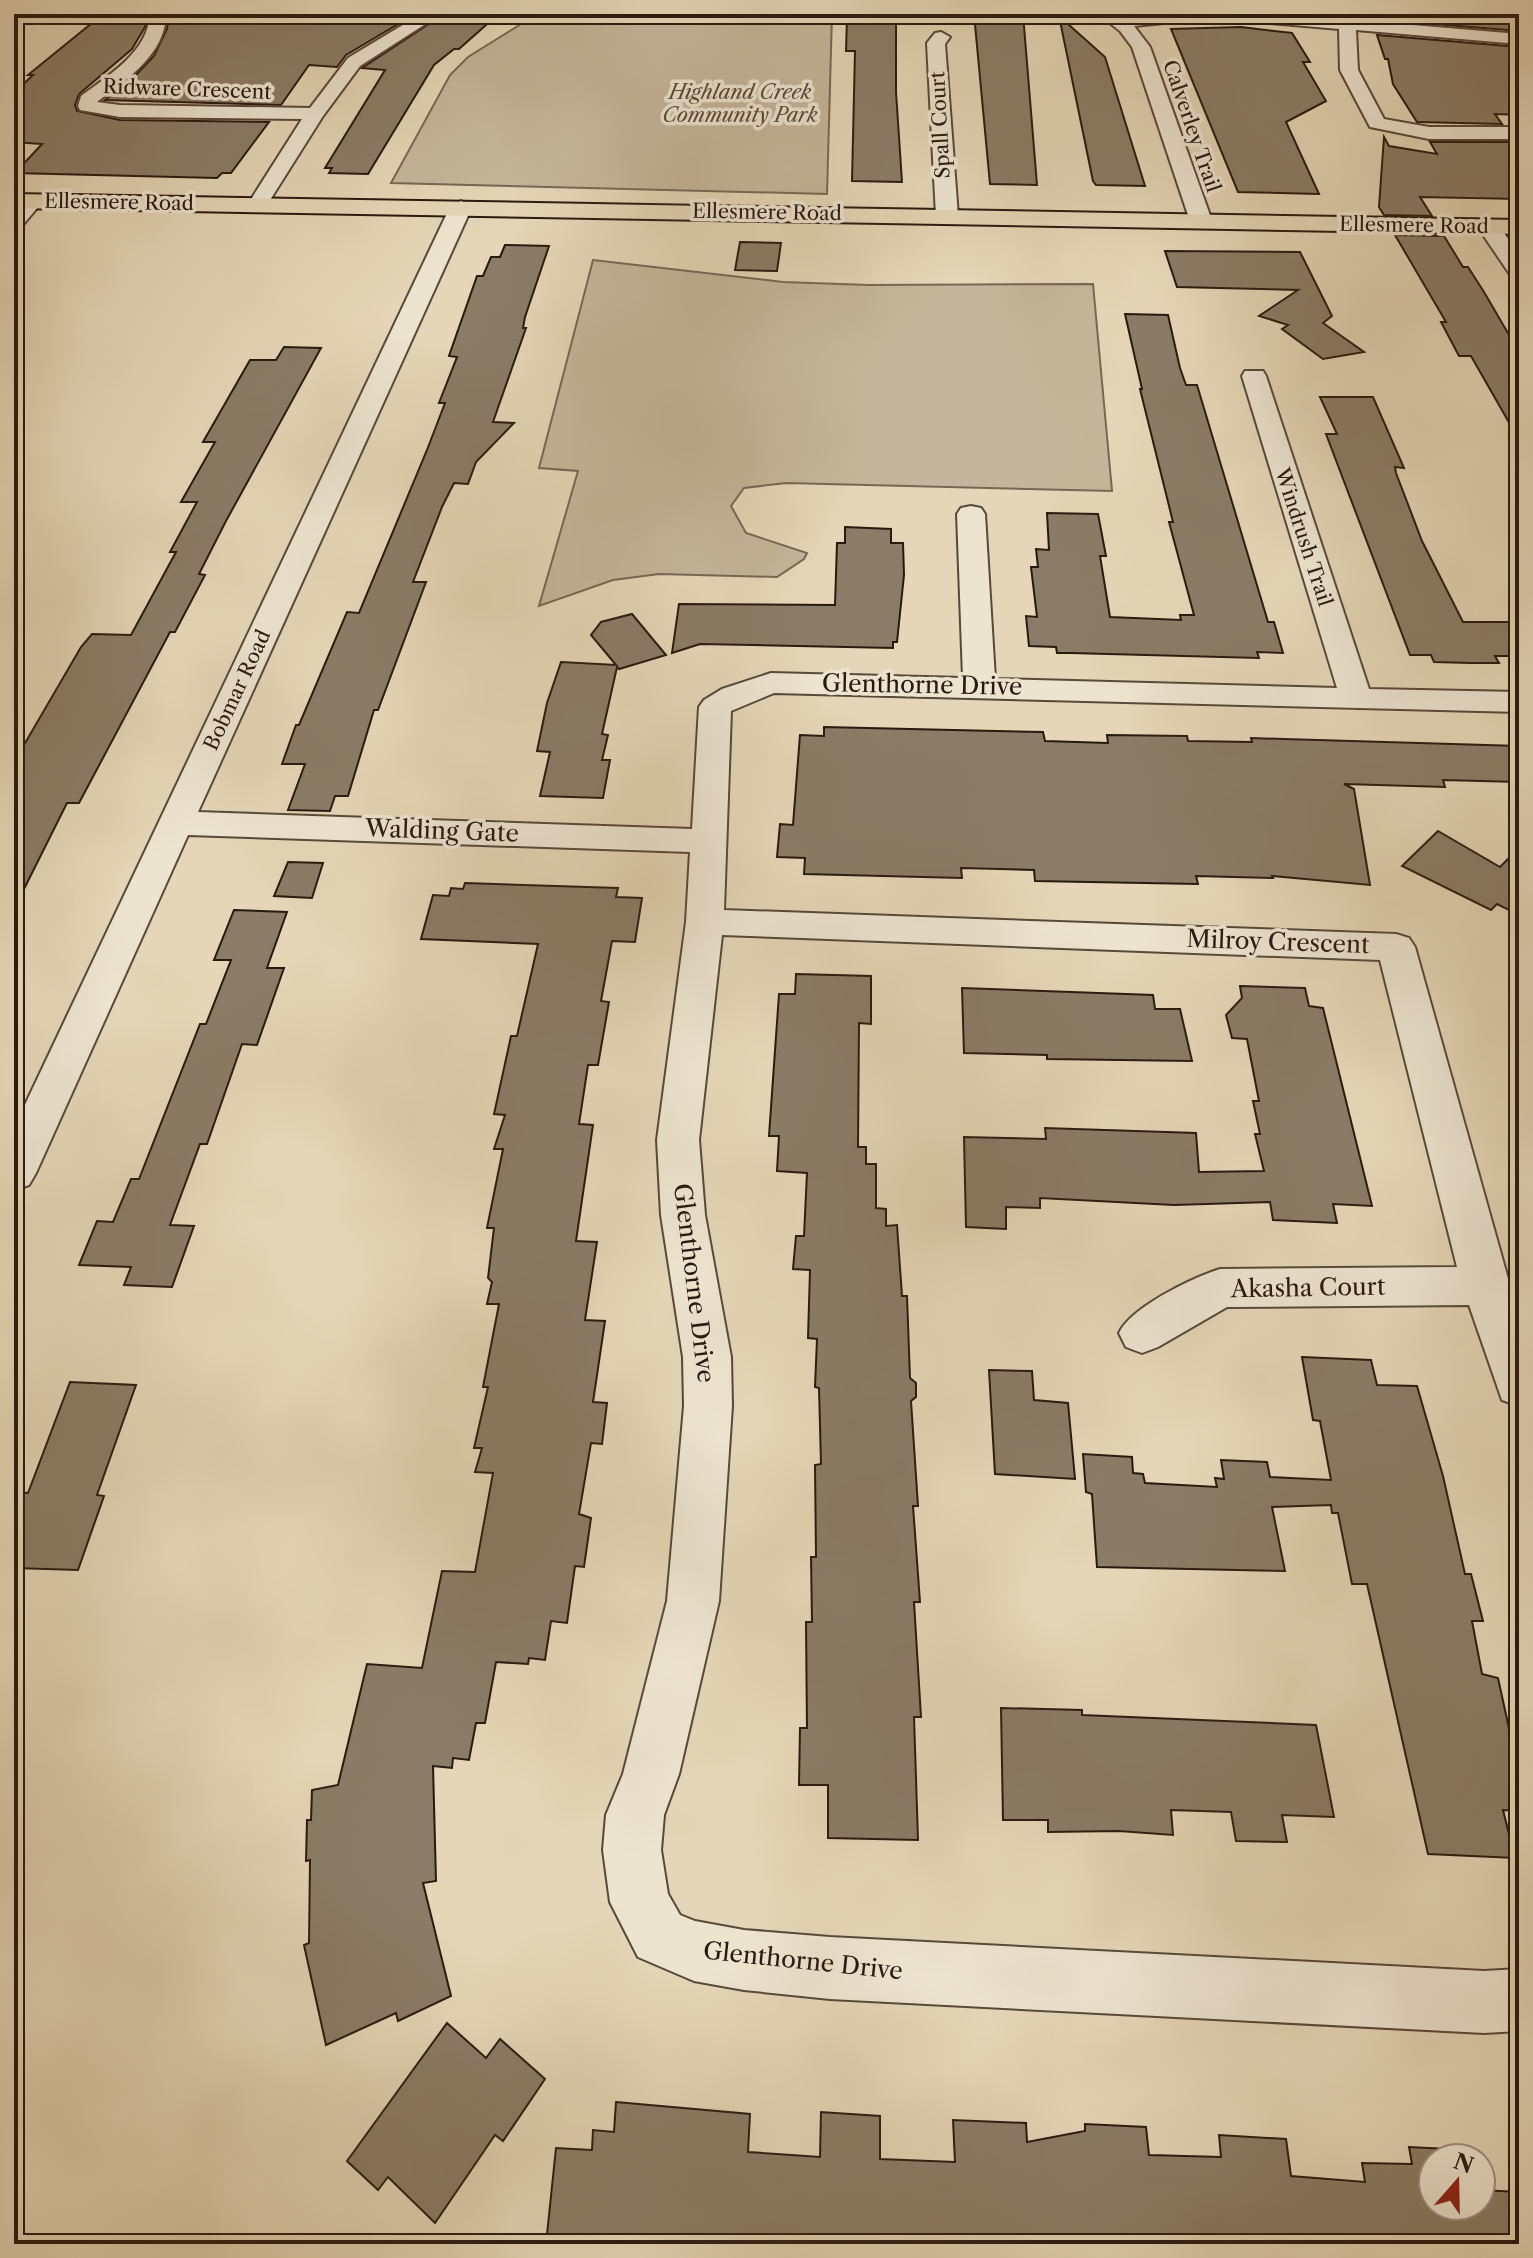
<svg xmlns="http://www.w3.org/2000/svg" width="1533" height="2258" font-family="'Libre Caslon Text',serif">
	<style>
		.green { fill: #c4b69a; stroke: #766855; stroke-width: 2 }
		.building { fill: #8a7c66; stroke: #291a10; stroke-width: 2 }
		.lines { fill: none; stroke-linecap: round; stroke-linejoin: round }
		.minor-casing { stroke: #58493a; stroke-width: 4 }
		.major-casing { stroke: #291a10; stroke-width: 4 }
		.minor { fill: #ede4d0; fill-rule: evenodd }
		.major { fill: #e4d6b6; fill-rule: evenodd }
		.labels { text-anchor: middle; stroke-width: 7; stroke-linejoin: round; paint-order: stroke }
		.far-street-label { font-size: 20px; fill: #291a10; stroke: #ede4d0 }
		.far-park-label { font-size: 20px; font-style: italic; fill: #584939; stroke: #ede4d0 }
		.street-label { font-size: 24px; fill: #291a10; stroke: #ede4d0 }
	</style>
	<rect width="100%" height="100%" fill="#e4d6b6"/>
	<filter id="stains"><feTurbulence type="fractalNoise" baseFrequency=".0025" numOctaves="4"/><feColorMatrix values="0 0 0 0 .2 0 0 0 0 .09 0 0 0 0 .02 0 0 0 .5 -.17"/></filter>
	<radialGradient id="worn" r=".72"><stop offset=".6" stop-color="#630" stop-opacity="0"/><stop offset="1" stop-color="#630" stop-opacity=".3"/></radialGradient>
	<!-- green -->
	<g class="green">
		<polygon points="537,14 832,14 827,194 391,183 450,75 468,57"/>
		<polygon points="593,260 783,282 869,285 1093,284 1112,491 786,483 744,488 731,506 746,533 807,553 804,559 777,577 659,574 613,580 539,606 578,471 539,468"/>
	</g>
	<!-- building -->
	<g class="building">
		<polygon points="103,14 147,14 145,27 132,49 79,94 75,105 77,111 120,120 269,122 231,173 222,173 217,178 15,173 42,144 14,142 14,93 33,75 28,75"/>
		<polygon points="169,14 415,14 346,55 337,67 309,65 281,105 105,100 134,77 154,56 167,29"/>
		<polygon points="444,14 495,17 459,49 454,49 434,65 368,174 329,173 332,168 325,168 385,70 362,68"/>
		<polygon points="876,14 896,14 896,92 902,182 852,181 855,51 846,51 847,18"/>
		<polygon points="974,14 1023,14 1037,185 990,184"/>
		<polygon points="1371,14 1519,17 1519,31 1372,19"/>
		<polygon points="1059,16 1105,57 1145,186 1096,185 1093,181"/>
		<polygon points="1241,27 1292,33 1310,62 1303,62 1326,101 1286,122 1319,194 1238,192 1171,29"/>
		<polygon points="1377,35 1519,47 1519,115 1495,114 1502,124 1417,122 1393,84 1388,59 1385,59"/>
		<polygon points="1384,137 1389,146 1437,154 1430,142 1514,142 1519,149 1519,199 1420,197 1432,216 1384,215 1379,207"/>
		<polygon points="1395,235 1444,236 1463,267 1468,267 1484,292 1519,352 1519,440 1471,356 1459,356 1441,322 1446,322"/>
		<polygon points="740,242 781,243 777,271 735,270"/>
		<polygon points="505,245 549,246 525,317 523,328 526,328 493,422 514,423 476,462 468,484 454,483 442,507 413,582 426,582 378,710 374,710 348,796 335,796 330,811 288,810 305,764 282,764 296,725 299,725 347,612 359,613 427,450 445,403 439,403 457,357 449,356 477,276 483,276 491,257 500,257"/>
		<polygon points="1165,251 1300,252 1332,316 1323,323 1364,352 1323,359 1282,329 1288,325 1259,316 1298,290 1177,287"/>
		<polygon points="1125,314 1168,315 1180,368 1186,385 1197,385 1268,622 1274,622 1283,653 1257,652 1259,658 1070,653 1057,653 1056,647 1029,646 1026,616 1037,617 1031,567 1038,567 1036,549 1049,550 1047,513 1098,514 1106,556 1100,556 1110,617 1181,620 1180,615 1194,615 1169,522 1173,522 1140,389 1142,389"/>
		<polygon points="284,347 321,348 226,521 199,574 205,575 175,632 170,632 79,803 67,803 14,909 14,762 81,647 92,634 131,635 176,552 170,552 197,502 181,502 215,442 203,442 250,360 276,360"/>
		<polygon points="1320,397 1373,397 1404,468 1395,467 1396,473 1422,541 1463,622 1519,622 1519,656 1495,656 1499,663 1471,663 1434,662 1431,655 1410,655 1326,434 1337,434"/>
		<polygon points="845,527 891,529 891,543 903,543 904,575 897,642 893,642 893,648 700,644 672,653 679,604 835,605 837,543 845,543"/>
		<polygon points="632,614 666,655 619,669 617,667 602,734 608,735 602,760 610,760 603,798 540,796 550,752 537,751 547,703 561,662 616,665 591,635 601,622"/>
		<polygon points="824,727 1043,732 1045,741 1108,743 1107,735 1187,736 1188,741 1252,742 1251,738 1284,739 1519,746 1519,782 1443,780 1445,787 1344,784 1354,789 1370,885 1272,876 1273,878 1196,876 1198,884 1035,881 1034,870 961,868 962,878 804,874 805,858 777,857 780,824 793,825 800,735 824,736"/>
		<polygon points="1438,831 1500,867 1519,848 1519,915 1497,904 1491,910 1402,866"/>
		<polygon points="288,862 323,863 312,898 274,896"/>
		<polygon points="465,883 618,888 616,897 642,898 635,942 612,941 601,1001 609,1002 598,1065 588,1065 579,1124 593,1125 576,1241 597,1242 585,1320 605,1321 593,1402 607,1403 602,1444 591,1443 579,1514 591,1518 584,1567 575,1566 567,1623 551,1621 545,1660 529,1658 528,1664 496,1662 485,1723 476,1723 469,1760 453,1758 452,1768 433,1766 436,1881 423,1883 451,1996 398,2021 396,2013 326,2045 304,1945 309,1943 310,1860 306,1861 307,1820 311,1820 312,1790 338,1785 367,1664 422,1668 442,1571 475,1572 493,1473 475,1472 482,1448 474,1448 488,1387 483,1387 499,1304 487,1304 492,1282 488,1278 494,1228 487,1228 503,1149 494,1149 505,1115 494,1114 511,1036 517,1036 538,944 421,939 433,895 449,896 451,888 463,889"/>
		<polygon points="234,910 287,912 267,968 284,968 257,1045 242,1044 207,1144 200,1144 170,1225 194,1226 172,1287 124,1285 131,1267 79,1265 97,1221 113,1222 131,1179 139,1179 200,1024 206,1024 231,960 214,960"/>
		<polygon points="796,974 871,976 871,1024 859,1023 858,1147 866,1147 866,1164 876,1164 876,1208 886,1209 886,1226 897,1225 902,1296 907,1296 910,1378 916,1383 916,1397 911,1401 918,1506 913,1506 920,1602 914,1602 921,1717 914,1717 918,1840 828,1838 828,1785 799,1785 800,1728 807,1728 806,1622 812,1622 811,1557 816,1557 815,1465 821,1464 819,1388 815,1387 817,1339 808,1338 810,1270 793,1269 796,1236 804,1236 807,1173 777,1171 779,1136 769,1136 779,994 795,994"/>
		<polygon points="1240,986 1305,988 1309,1006 1323,1008 1372,1206 1333,1204 1337,1223 1273,1220 1270,1202 1174,1205 1040,1198 1040,1208 1006,1207 1006,1229 966,1227 964,1137 1046,1139 1045,1128 1196,1133 1199,1172 1264,1171 1255,1134 1260,1134 1253,1101 1259,1101 1247,1039 1232,1038 1226,1015 1242,998"/>
		<polygon points="962,988 1153,995 1155,1009 1180,1009 1192,1061 1047,1059 1047,1055 964,1053"/>
		<polygon points="1302,1357 1371,1360 1377,1385 1417,1386 1443,1476 1465,1574 1471,1574 1483,1621 1472,1621 1482,1674 1498,1678 1519,1774 1519,1811 1503,1810 1515,1858 1428,1854 1367,1584 1352,1584 1338,1513 1332,1513 1331,1505 1272,1507 1285,1571 1097,1567 1092,1494 1086,1492 1083,1454 1132,1457 1133,1473 1143,1474 1145,1483 1217,1487 1215,1478 1224,1479 1221,1460 1267,1462 1270,1477 1331,1480 1320,1421 1313,1420"/>
		<polygon points="989,1370 1032,1371 1034,1400 1068,1403 1075,1479 995,1474"/>
		<polygon points="70,1382 136,1385 97,1495 104,1496 78,1570 14,1568 14,1492 28,1493"/>
		<polygon points="1001,1708 1082,1710 1082,1715 1316,1725 1334,1817 1282,1815 1287,1842 1236,1841 1231,1812 1171,1810 1173,1835 1119,1831 1048,1832 1048,1820 1003,1820"/>
		<polygon points="447,2023 486,2058 500,2039 545,2079 503,2141 495,2135 435,2223 388,2177 378,2190 347,2161"/>
		<polygon points="616,2102 750,2114 748,2152 820,2157 821,2112 880,2116 880,2159 955,2162 953,2120 1026,2123 1027,2142 1085,2131 1085,2124 1146,2127 1149,2155 1221,2157 1219,2135 1286,2139 1291,2176 1365,2182 1362,2163 1412,2164 1409,2147 1470,2150 1472,2158 1433,2158 1433,2206 1481,2206 1481,2190 1519,2192 1519,2244 546,2244 556,2148 592,2150 593,2130 614,2132"/>
	</g>
	<g class="lines">
		<!-- minor casing -->
		<g class="minor-casing">
			<g id="minor">
				<path d="M150 14H166C166 54 126 80 97 102L120 105 310 108 348 58 421 14H441L360 66 323 116 265 208 258 210 248 204 302 119 120 117 80 110 78 106 81 96C109 75 148 52 150 14Z"/>
				<polygon points="1098,14 1122,17 1212,14 1204,19 1134,26 1150,47 1212,221 1209,226 1201,227 1190,221 1132,47 1120,31"/>
				<polygon points="1216,14 1283,14 1519,34 1519,44 1356,30 1358,70 1384,119 1429,127 1519,127 1519,139 1429,139 1370,127 1340,70 1339,29 1224,19"/>
				<polygon points="941,32 950,37 945,44 958,216 947,222 936,216 927,43 935,33"/>
				<polygon points="33,195 43,201 22,226 14,227 14,209 26,197"/>
				<path d="M461 201 472 207 198 812 692 829 699 707 704 700 722 689 771 673 963 678 957 514 961 508 971 506 981 508 985 514 995 679 1337 688 1242 376 1245 371H1263L1266 376 1369 689 1519 692V712L774 693 731 711 724 910 1396 934 1409 938 1415 947 1519 1318V1406L1502 1400 1469 1305 1227 1307 1158 1347 1142 1353 1126 1347 1119 1333C1131 1307 1192 1278 1220 1269L1457 1267 1380 960 722 935 699 1140 705 1215 731 1357 732 1406 719 1601 679 1774 664 1815 661 1850 668 1894 680 1915 695 1921 744 1930 830 1937 1484 1971 1519 1969V2031L1484 2033 830 1999 744 1990 694 1981 638 1957 610 1902 603 1850 606 1815 623 1774 667 1601 684 1406 683 1357 661 1215 657 1140 686 922 690 852 188 835 36 1173 29 1185 14 1190V1128L450 207Z"/>
				<polygon points="1488,220 1496,221 1519,255 1519,278 1511,276 1477,226"/>
			</g>
		</g>
		<!-- major casing -->
		<g class="major-casing">
			<polygon id="major" points="14,194 1519,220 1519,234 14,208"/>
		</g>
		<!-- minor -->
		<use href="#minor" class="minor"/>
		<!-- major -->
		<use href="#major" class="major"/>
	</g>
	<g class="labels">
		<!-- far-street labels -->
		<g class="far-street-label">
			<text transform="translate(187 89) rotate(2)" y="7">Ridware Crescent</text>
			<text transform="translate(940 125) rotate(-93)" y="7">Spall Court</text>
			<text transform="translate(1192 126) rotate(71)" y="7">Calverley Trail</text>
			<text transform="translate(119 202) rotate(1)" y="7">Ellesmere Road</text>
			<text transform="translate(767 212) rotate(1)" y="7">Ellesmere Road</text>
			<text transform="translate(1414 225) rotate(1)" y="7">Ellesmere Road</text>
			<text transform="translate(1304 537) rotate(72)" y="7">Windrush Trail</text>
			<text transform="translate(237 690) rotate(-65)" y="7">Bobmar Road</text>
		</g>
		<!-- far-park labels -->
		<g class="far-park-label">
			<text x="740" y="99">Highland Creek<tspan x="740" dy="23">Community Park</tspan></text>
		</g>
		<!-- street labels -->
		<g class="street-label">
			<text transform="translate(922 685) rotate(1)" y="8">Glenthorne Drive</text>
			<text transform="translate(442 831) rotate(2)" y="8">Walding Gate</text>
			<text transform="translate(1278 942) rotate(2)" y="8">Milroy Crescent</text>
			<text transform="translate(694 1283) rotate(83)" y="8">Glenthorne Drive</text>
			<text transform="translate(1308 1288) rotate(-1)" y="8">Akasha Court</text>
			<text transform="translate(803 1961) rotate(6)" y="8">Glenthorne Drive</text>
		</g>
	</g>
	<!-- margin -->
	<rect width="1533" height="2258" fill="none" stroke="#e4d6b6" stroke-width="48"/>
	<rect x="16" y="16" width="1501" height="2226" fill="none" stroke="#291a10" stroke-width="4"/>
	<rect x="24" y="24" width="1485" height="2210" fill="none" stroke="#291a10" stroke-width="2"/>
	<!-- north arrow -->
	<g transform="translate(1457 2182) rotate(20)"><circle r="38" fill="#ede4d0" stroke="#9f9383" stroke-width="2"/>
	<path d="M0-6L14 30L0 20L-14 30Z" fill="#8f2418"/>
	<text y="-12" font-size="22" font-weight="bold" text-anchor="middle" fill="#291a10">N</text>
	</g>
	<rect width="100%" height="100%" filter="url(#stains)"/>
	<rect width="100%" height="100%" fill="url(#worn)"/>
</svg>
